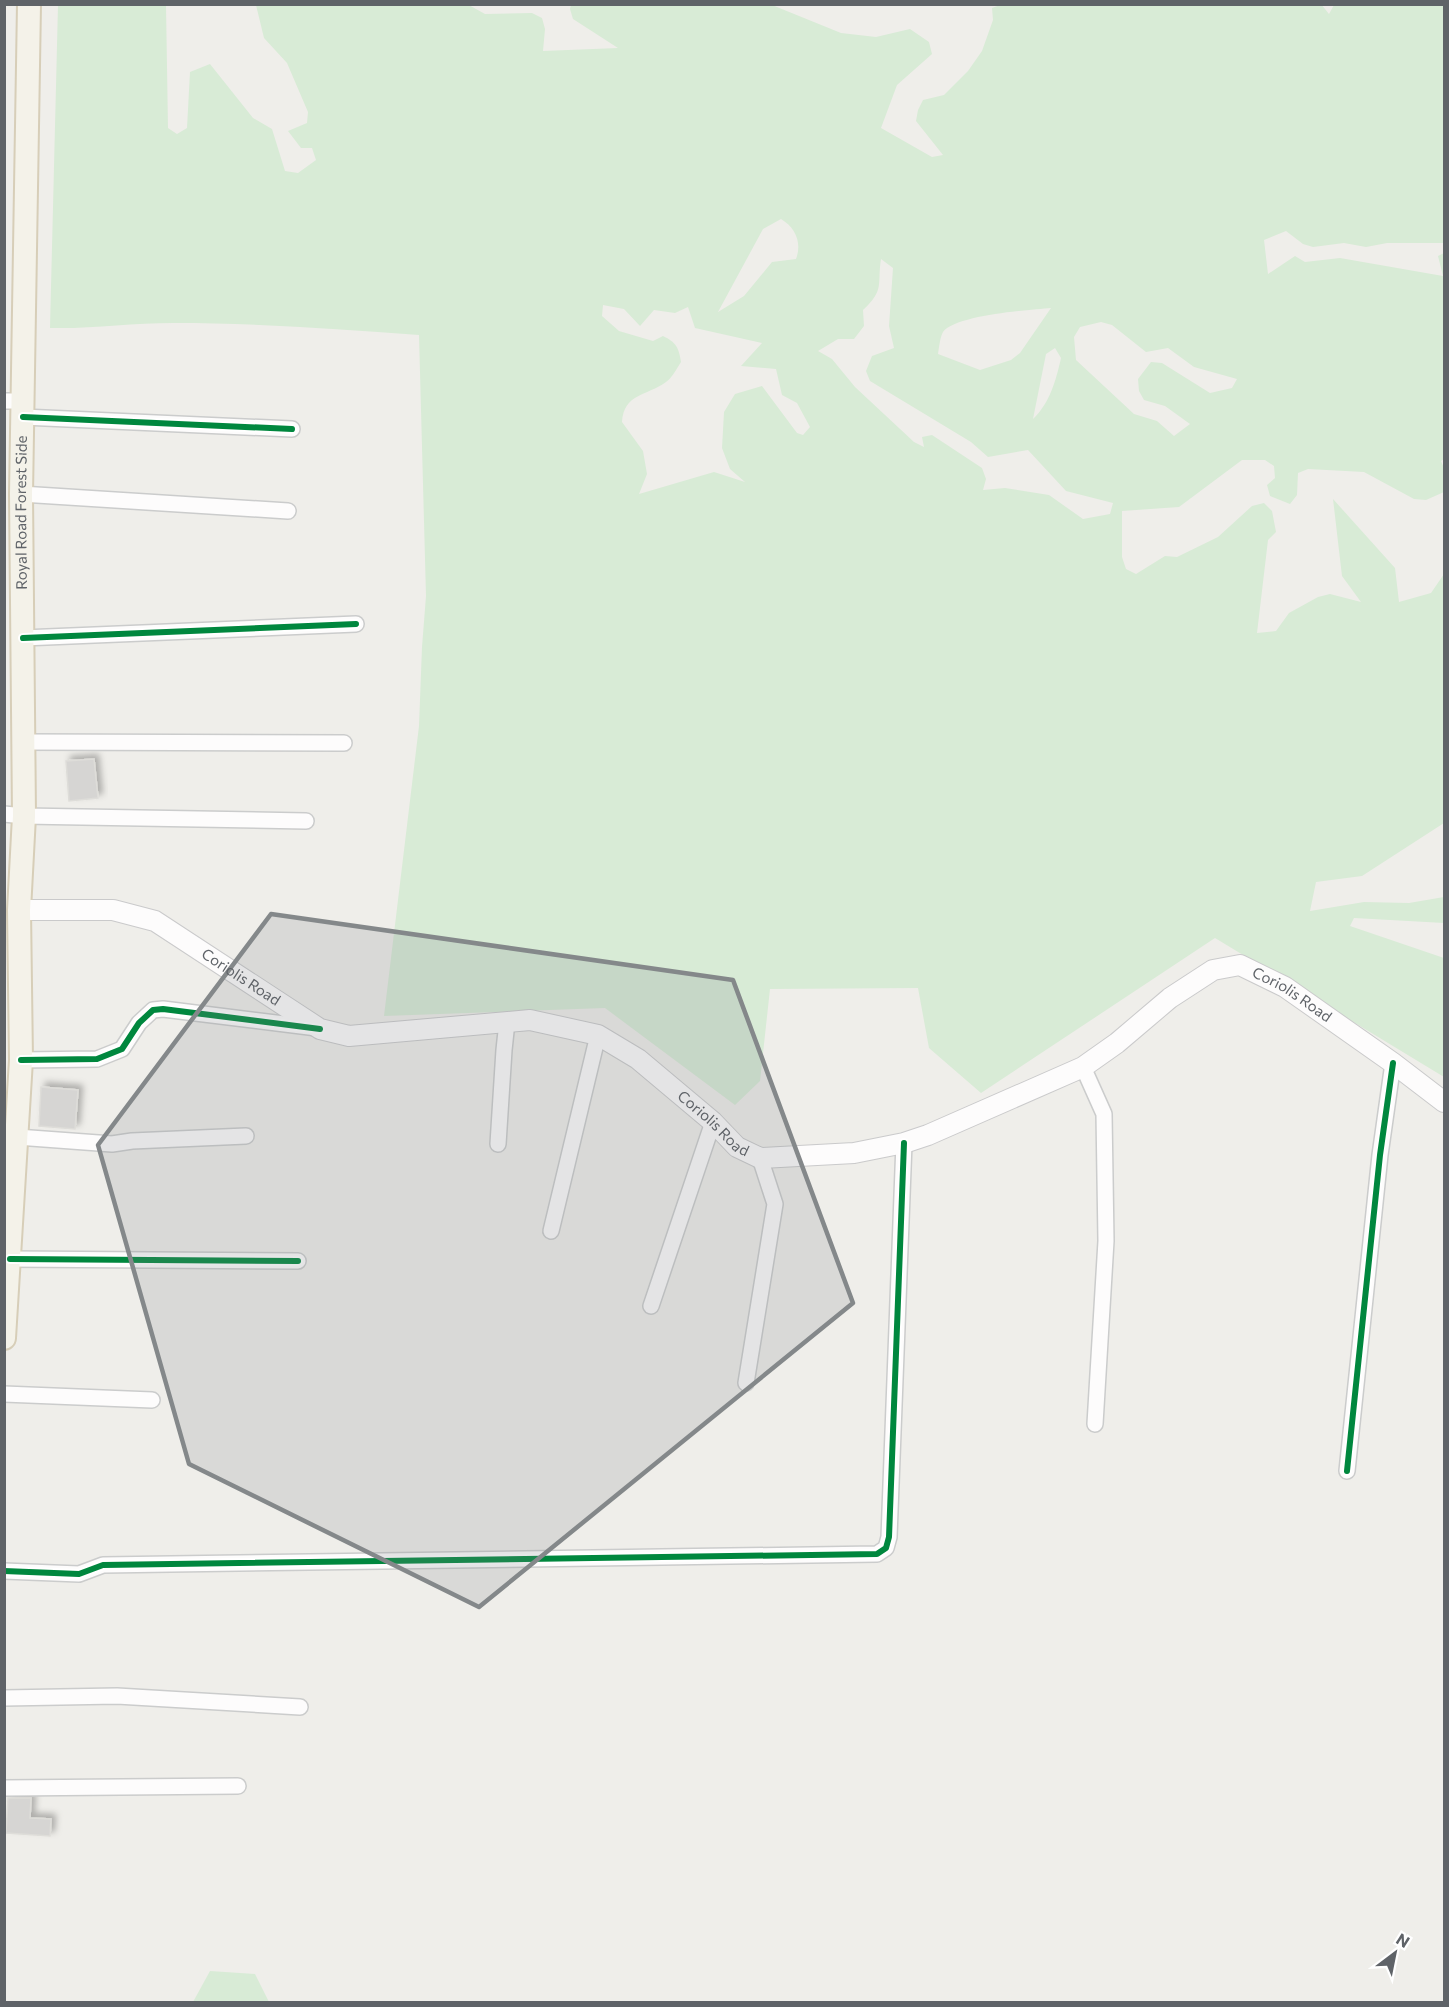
<svg xmlns="http://www.w3.org/2000/svg" width="1449" height="2007" font-family="Commissioner,sans-serif">
	<style>
		.green { fill: #d8ebd6; fill-rule: evenodd }
		.building { fill: #d6d5d3; stroke: #deddd9; stroke-width: 1.5; filter: url(#shadow) }
		.lines { fill: none; stroke-linecap: round; stroke-linejoin: round }
		.street-casing { stroke: #cbcccc; stroke-width: 18 }
		.secondary-casing { stroke: #cacacb; stroke-width: 22 }
		.primary-casing { stroke: #d7ceb8; stroke-width: 26 }
		.street { stroke: #fdfcfc; stroke-width: 15 }
		.secondary { stroke: #fdfcfc; stroke-width: 20 }
		.primary { stroke: #f4f2e9; stroke-width: 22 }
		.cycleway-casing { stroke: #fff; stroke-width: 10 }
		.cycleway { stroke: #00873e; stroke-width: 6 }
		.marked { fill: #84888a; fill-opacity: 0.2; stroke: #84888a; stroke-width: 4.5; stroke-linejoin: round }
		.labels { text-anchor: middle; stroke-width: 5; stroke-linejoin: round; paint-order: stroke }
		.street-label { font-size: 15px; fill: #5f6368; stroke: #fff }
	</style>
	<defs>
		<filter id="shadow"><feDropShadow dx="4.5" dy="-4.5" stdDeviation="3" flood-color="#0004"/></filter>
	</defs>
	<rect width="100%" height="100%" fill="#efeeea"/>
	<!-- green -->
	<g class="green">
		<path d="M467 4 485 14 532 13 542 18 545 29 543 51 618 48 573 19 570 9 571 5H772L841 33 876 37 910 29 929 42 932 54 897 85 881 128 932 157 943 155 916 121 918 110 923 100 944 95 968 71 982 51 993 20 992 8 1000 5 1321 4 1329 14 1334 5H1444V243H1387L1366 247 1344 243 1313 247 1303 244 1286 231 1264 240 1268 274 1295 256 1305 262 1340 258 1443 276 1438 256 1444 253V459L1441 461 1444 468V492L1426 500 1414 499 1364 472 1308 469 1298 473 1297 495 1290 504 1270 496 1267 485 1275 478 1274 466 1265 460H1242L1179 507 1122 511V557L1126 569 1136 574 1165 556 1177 557 1218 537 1252 506 1264 503 1272 511 1276 532 1268 540 1257 633 1276 631 1289 613 1318 597 1330 594 1361 602 1342 576 1333 499 1395 568 1399 602 1431 593 1444 574V823L1362 876 1316 882 1310 911 1364 902 1409 903 1444 897V923L1354 918 1350 926 1444 958V1077L1215 938 981 1093 929 1048 918 988 770 989 760 1081 735 1105 605 1008 384 1016 419 726 422 647 426 596 419 335C337 329 256 323 173 323 132 323 91 329 50 328L58 5H166L168 128 177 134 187 128 190 72 210 64 253 118 272 129 285 171 298 173 316 160 312 148H301L288 131 307 123 308 112 287 63 264 38 256 5ZM781 219C796 228 802 243 796 259L772 262 744 296 718 312 763 229ZM881 259 893 268 889 326 894 348 872 356 866 371 870 381 971 442 988 457 1028 450 1066 491 1113 503 1110 514 1083 519 1049 495 1005 488 983 490 986 479 982 468 932 435 922 437 924 447 914 442 855 387 832 359 818 351 838 339H854L864 326 863 310C885 290 877 284 881 259ZM603 305 624 309 640 326 654 310 675 313 688 307 695 328 762 343 741 366 776 369 782 395 797 403 810 427 803 435 797 433 762 386 735 394 724 412 722 448 730 469 745 482 714 472 639 494 647 474 643 451 622 422C624 393 647 396 666 382 672 378 677 368 681 362 679 348 676 342 663 336L653 341 619 331 602 316ZM1051 308 1020 353 1011 360 980 370 938 354C939 348 940 337 943 332 956 315 1029 310 1051 308ZM1101 322 1112 325 1146 352 1168 348 1194 367 1237 379 1232 388 1210 393 1162 363 1151 362 1138 379 1139 391 1144 400 1165 406 1190 424 1174 436 1157 421 1134 414 1076 360 1074 337 1080 327ZM1055 348 1061 358C1056 380 1050 403 1033 419L1046 354Z"/>
		<polygon points="210,1971 255,1974 269,2002 193,2002"/>
	</g>
	<!-- building -->
	<g class="building">
		<polygon points="94,759 98,798 69,801 66,761"/>
		<polygon points="41,1087 78,1090 75,1129 39,1126"/>
		<polygon points="8,1798 31,1798 30,1818 51,1819 50,1836 6,1833"/>
	</g>
	<g class="lines">
		<!-- street casing -->
		<g class="street-casing">
			<g id="street">
				<polyline points="4,401 23,401"/>
				<polyline points="23,417 292,429"/>
				<polyline points="21,494 288,511"/>
				<polyline points="23,638 356,624"/>
				<polyline points="24,742 344,743"/>
				<polyline points="4,814 24,816 306,821"/>
				<polyline points="21,1060 97,1059 122,1049 139,1023 153,1010 163,1009 317,1028"/>
				<polyline points="1083,1067 1104,1114 1106,1241 1095,1424"/>
				<polyline points="17,1137 112,1144 132,1141 246,1136"/>
				<polyline points="498,1144 504,1050 507,1022"/>
				<polyline points="551,1231 598,1035"/>
				<polyline points="10,1259 298,1261"/>
				<polyline points="651,1306 713,1122"/>
				<polyline points="746,1383 775,1204 760,1158"/>
				<polyline points="4,1394 152,1400"/>
				<polyline points="1347,1471 1380,1155 1393,1063"/>
				<polyline points="4,1571 79,1574 103,1565 877,1554 886,1548 889,1537 904,1143"/>
				<polyline points="4,1698 117,1696 300,1707"/>
				<polyline points="4,1788 238,1786"/>
			</g>
		</g>
		<!-- secondary casing -->
		<g class="secondary-casing">
			<g id="secondary">
				<path id="s1" d="M19 910H113L155 921 320 1029 349 1036 530 1020 598 1035 638 1059 713 1122 737 1147 760 1158 854 1153 904 1143 928 1135 1083 1067 1117 1043 1170 998 1213 970 1240 965 1285 987 1393 1063 1444 1102"/>
			</g>
		</g>
		<!-- primary casing -->
		<g class="primary-casing">
			<g id="primary">
				<path id="s2" d="M4 1338 21 1060 19 910 24 816 21 494 29 4"/>
			</g>
		</g>
		<!-- street -->
		<use href="#street" class="street"/>
		<!-- secondary -->
		<use href="#secondary" class="secondary"/>
		<!-- primary -->
		<use href="#primary" class="primary"/>
		<!-- cycleway casing -->
		<g class="cycleway-casing">
			<g id="cycleway">
				<polyline points="23,417 292,429"/>
				<polyline points="23,638 356,624"/>
				<polyline points="21,1060 97,1059 122,1049 139,1023 153,1010 163,1009 320,1029"/>
				<polyline points="10,1259 298,1261"/>
				<polyline points="1347,1471 1380,1155 1393,1063"/>
				<polyline points="4,1571 79,1574 103,1565 877,1554 886,1548 889,1537 904,1143"/>
			</g>
		</g>
		<!-- cycleway -->
		<use href="#cycleway" class="cycleway"/>
	</g>
	<!-- marked area -->
	<path class="marked" d="M271 914 733 980 853 1303 479 1607 189 1464 98 1145Z"/>
	<g class="labels">
		<!-- street labels -->
		<g class="street-label">
			<text dy="5" stroke="none"><textPath href="#s2" startOffset="826">Royal Road Forest Side</textPath></text>
			<text dy="5" stroke="none"><textPath href="#s1" startOffset="240">Coriolis Road</textPath></text>
			<text dy="5" stroke="none"><textPath href="#s1" startOffset="1410">Coriolis Road</textPath></text>
			<text dy="5" stroke="none"><textPath href="#s1" startOffset="762">Coriolis Road</textPath></text>
		</g>
	</g>
	<!-- border -->
	<rect width="1449" height="2007" fill="none" stroke="#5f6368" stroke-width="12"/>
	<!-- north arrow -->
	<g transform="translate(1395 1953) rotate(32)" stroke="#ffffff" stroke-width="4.5" paint-order="stroke">
	<path d="M0-4.5L10 22L0 15L-10 22Z" fill="#5f6368"/>
	<text y="-9" font-size="16" font-weight="bold" text-anchor="middle" fill="#5f6368">N</text>
	</g>
</svg>
